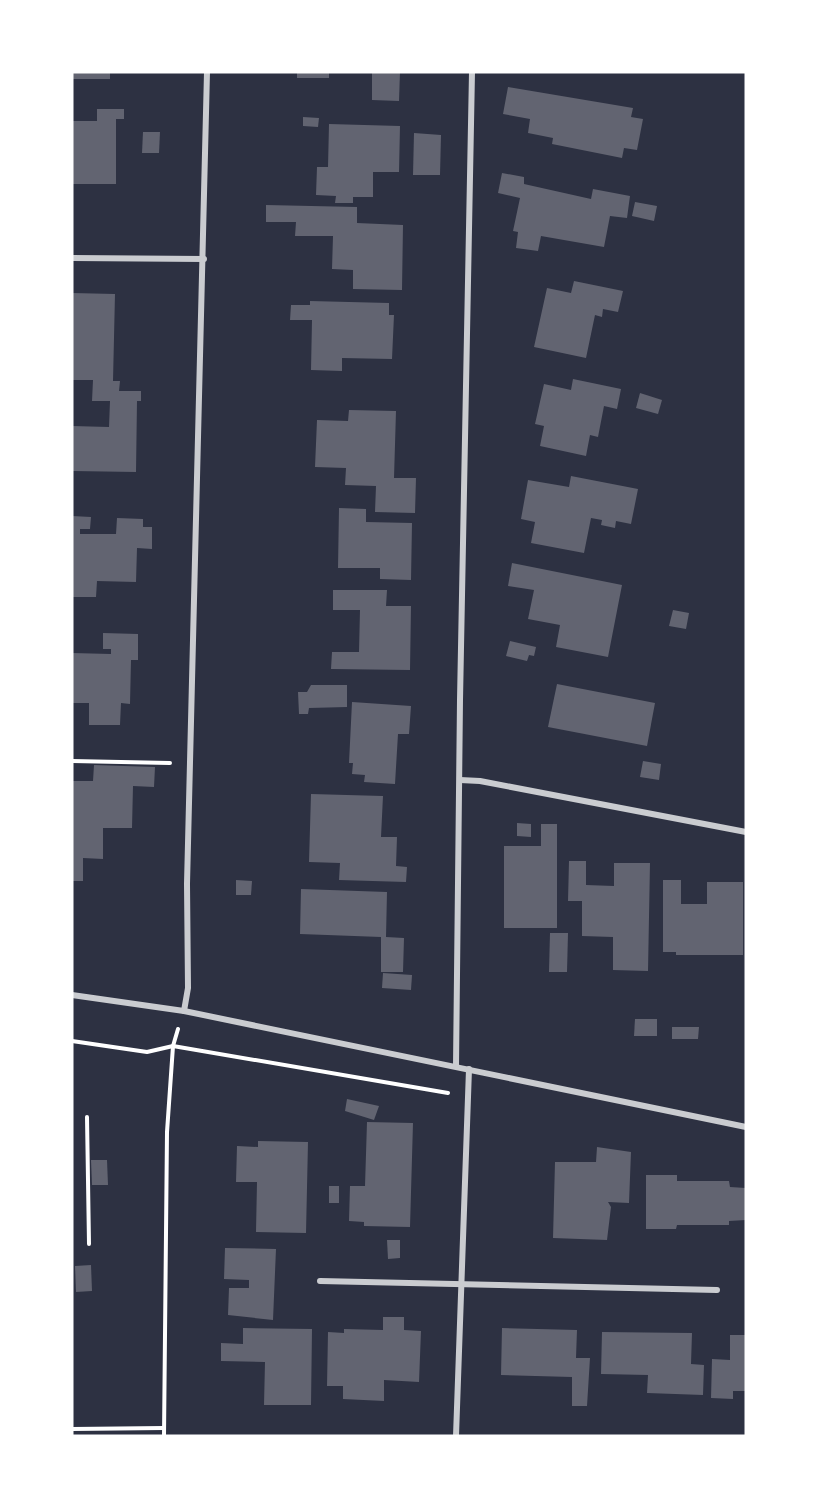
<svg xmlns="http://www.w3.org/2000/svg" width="818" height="1508" font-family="Helvetica,sans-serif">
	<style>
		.building { fill: #626471 }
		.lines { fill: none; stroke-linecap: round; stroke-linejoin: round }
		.path { stroke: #fff; stroke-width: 4 }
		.minor { stroke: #caccd0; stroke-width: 6 }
	</style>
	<rect width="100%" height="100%" fill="#2d3142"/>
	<!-- building -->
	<g class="building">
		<rect x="72" y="72" width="38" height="7"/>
		<rect x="297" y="72" width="32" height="6"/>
		<polygon points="372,72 400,72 399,101 372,100"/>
		<polygon points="508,87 633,108 631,117 643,119 637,150 624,148 622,158 552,144 553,138 528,133 530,119 503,114"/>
		<polygon points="97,109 124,109 124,119 116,119 116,184 72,184 72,121 97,121"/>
		<polygon points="303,117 319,118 318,127 303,126"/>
		<polygon points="329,124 400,126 399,172 373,172 373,197 353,197 353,203 335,203 336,196 316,195 317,167 328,167"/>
		<polygon points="143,132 160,132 159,153 142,153"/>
		<polygon points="414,133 441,135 440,175 413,175"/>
		<polygon points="502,173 524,177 524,184 591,199 593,189 630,196 627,218 610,216 604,247 541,236 538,251 516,248 518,232 513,231 520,198 498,193"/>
		<polygon points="635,202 657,206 654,221 632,216"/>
		<polygon points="266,205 357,207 357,223 403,225 402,290 353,289 353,270 332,269 333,236 295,236 296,222 266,222"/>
		<polygon points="574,281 623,291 618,312 603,309 602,317 595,315 586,358 534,347 547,288 571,293"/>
		<polygon points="72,293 115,294 113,381 120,381 119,391 141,391 141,401 137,401 136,472 72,471 72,426 109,427 110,401 92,401 93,380 72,380"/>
		<polygon points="310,301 389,303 389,315 394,315 392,359 342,358 342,371 311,370 312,320 290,320 291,305 310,305"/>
		<polygon points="573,379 621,389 617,409 604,406 598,437 590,435 586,456 540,446 544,426 535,424 544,384 571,390"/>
		<polygon points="640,393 662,400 658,414 636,408"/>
		<polygon points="349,410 396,411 394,478 416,478 415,513 375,512 376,486 345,485 346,468 315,467 317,420 348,421"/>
		<polygon points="571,476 638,489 631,524 616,521 615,528 601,525 602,520 591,518 584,553 531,543 535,522 521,519 528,480 569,487"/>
		<polygon points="339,508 366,509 366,522 412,523 411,580 380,579 380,568 338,568"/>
		<polygon points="72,516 91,517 90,529 80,529 80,534 116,534 117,518 143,519 143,527 152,527 152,549 137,548 136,582 97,581 96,597 72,597"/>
		<polygon points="512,563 622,585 608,657 556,647 560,625 528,619 534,590 508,586"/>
		<polygon points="333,590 387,590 386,606 411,606 410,670 331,669 332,652 359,652 360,610 333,610"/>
		<polygon points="673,610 689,613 686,629 669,626"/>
		<polygon points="103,633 138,634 138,660 131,660 130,704 121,703 120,725 89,725 89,703 72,703 72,653 111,654 111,649 103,649"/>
		<polygon points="510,641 536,647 534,656 529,655 527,661 506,656"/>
		<polygon points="557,684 655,703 647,746 548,727"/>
		<polygon points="311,685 347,685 347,707 309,708 308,714 299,714 298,692 307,692"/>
		<polygon points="352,702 411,706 409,734 398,734 395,784 364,782 365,775 352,774 353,763 349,763"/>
		<polygon points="643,761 661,764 659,780 640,777"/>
		<polygon points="94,765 155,767 154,787 133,786 132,828 103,828 103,859 83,858 83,881 72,881 72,781 93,781"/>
		<polygon points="311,794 383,796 381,837 397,837 396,866 407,867 406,882 339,880 340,863 309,862"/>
		<polygon points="517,823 531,824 531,837 517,836"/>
		<polygon points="541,824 557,824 557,928 504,928 504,846 541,846"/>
		<polygon points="569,861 586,861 586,885 614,886 614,863 650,863 648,971 613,970 613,937 582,936 582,901 568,901"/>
		<polygon points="236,880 252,881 251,895 236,895"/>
		<polygon points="663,880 681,880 681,904 707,904 707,882 743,882 743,955 676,955 676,952 663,952"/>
		<polygon points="301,889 387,892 386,937 404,938 403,972 381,972 381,937 300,934"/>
		<polygon points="550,933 568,933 567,972 549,972"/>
		<polygon points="383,973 412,975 411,990 382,988"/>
		<polygon points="635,1019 657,1019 657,1036 634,1036"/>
		<polygon points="672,1027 699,1027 698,1039 672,1039"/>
		<polygon points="347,1099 379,1106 374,1120 345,1111"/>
		<polygon points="367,1122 413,1123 410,1227 364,1226 364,1222 349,1221 350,1186 365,1186"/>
		<polygon points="258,1141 308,1142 306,1233 256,1232 257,1182 236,1182 237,1146 258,1147"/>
		<polygon points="597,1147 631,1152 629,1203 608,1202 611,1207 607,1240 553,1238 555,1162 596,1162"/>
		<polygon points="91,1160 107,1160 108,1185 92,1185"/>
		<polygon points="646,1175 677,1175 677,1181 729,1181 730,1187 746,1188 746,1220 729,1221 729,1225 677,1225 676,1229 646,1229"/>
		<rect x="329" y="1186" width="10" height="17"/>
		<polygon points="387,1240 400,1240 400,1258 388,1259"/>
		<polygon points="225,1248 276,1249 273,1320 228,1315 229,1288 249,1288 249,1280 224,1279"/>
		<polygon points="91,1265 92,1291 76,1292 75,1266"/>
		<polygon points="383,1317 404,1317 404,1330 421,1331 419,1382 384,1380 384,1401 343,1399 343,1386 327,1386 328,1332 344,1333 344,1329 383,1330"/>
		<polygon points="243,1328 312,1329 311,1405 264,1405 265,1362 221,1361 221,1343 243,1344"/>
		<polygon points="502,1328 577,1330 576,1358 590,1358 587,1406 572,1406 572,1377 501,1375"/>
		<polygon points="602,1332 692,1333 691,1364 704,1365 703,1395 647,1393 648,1375 601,1374"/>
		<polygon points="730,1335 746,1335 746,1391 733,1391 733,1399 711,1398 712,1359 730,1360"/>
	</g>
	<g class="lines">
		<!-- path -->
		<g class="path">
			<polyline points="72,761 170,763"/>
			<polyline points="72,1041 147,1052 173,1046 448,1093"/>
			<polyline points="87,1117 89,1244"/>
			<polyline points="72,1429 164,1428"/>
			<polyline points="164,1436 167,1132 173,1046 178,1029"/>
		</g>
		<!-- minor -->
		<g class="minor">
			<polyline points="72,258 204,259"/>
			<polyline points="460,780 480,781 746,832"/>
			<polyline points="72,995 184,1011 746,1127"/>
			<polyline points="184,1011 188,988 187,884 207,72"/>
			<polyline points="456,1066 460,700 472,72"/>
			<polyline points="320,1281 717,1290"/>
			<polyline points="456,1436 469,1069"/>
		</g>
	</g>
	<!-- border -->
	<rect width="818" height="1508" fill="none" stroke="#ffffff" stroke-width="147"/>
</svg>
